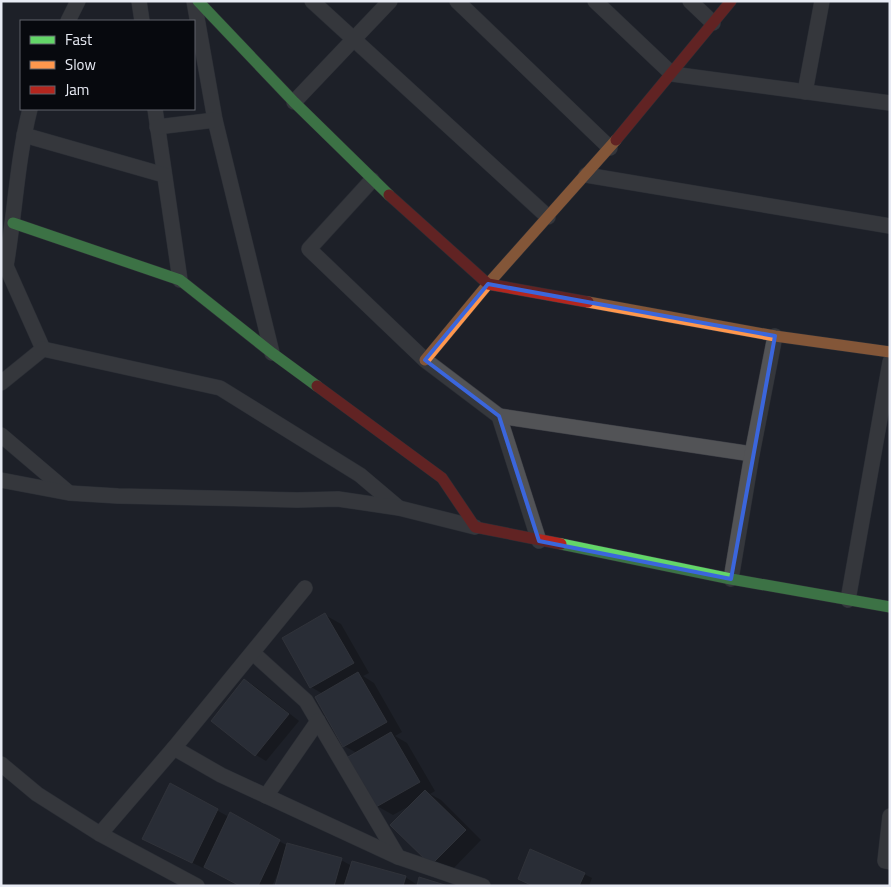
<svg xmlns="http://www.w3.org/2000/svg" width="891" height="887" font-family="'Titillium Web',sans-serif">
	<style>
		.shadow { fill: #0007 }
		.building { fill: #393c48; stroke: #46484f }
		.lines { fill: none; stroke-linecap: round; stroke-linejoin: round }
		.street-casing { stroke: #3b3d44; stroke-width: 16 }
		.fast-casing { stroke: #3b3d44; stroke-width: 12 }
		.slow-casing { stroke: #3b3d44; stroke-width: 12 }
		.jam-casing { stroke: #3b3d44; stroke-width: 12 }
		.street { stroke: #525356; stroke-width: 15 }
		.fast { stroke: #63d668; stroke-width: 11 }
		.slow { stroke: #ff974d; stroke-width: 11 }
		.jam { stroke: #b3261e; stroke-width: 11 }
		.marked { fill: none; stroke: #3b66dc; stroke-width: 4; stroke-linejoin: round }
	</style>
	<rect width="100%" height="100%" fill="#1e2028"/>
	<!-- shadow -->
	<g class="shadow">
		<polygon points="325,615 341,624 369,673 363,676 374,683 402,732 395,736 407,743 435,791 430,794 441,800 481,840 448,874 432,864 411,805 393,815 377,806 357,753 344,746 323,694 311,687"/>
		<polygon points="245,680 256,687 299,721 266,761 256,755"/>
		<polygon points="170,784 229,817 230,814 288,846 341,860 352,866 405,877 416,884 415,886 276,886 281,870 280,869 272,886 242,886 204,866 203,868 154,844"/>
		<polygon points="584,874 592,878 589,886 533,886"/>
	</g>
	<!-- building -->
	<g class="building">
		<polygon points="325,613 354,663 310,688 282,638"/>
		<polygon points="358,672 387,722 343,747 315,697"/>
		<polygon points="244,679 289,714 255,756 211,721"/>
		<polygon points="391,732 420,782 376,807 348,757"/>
		<polygon points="170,783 218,809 192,863 142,839"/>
		<polygon points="425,790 466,830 431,865 390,825"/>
		<polygon points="230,812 280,840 258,886 240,886 204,867"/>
		<polygon points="287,843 342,858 334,886 275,886"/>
		<polygon points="530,849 585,873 579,886 533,886 518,879"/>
		<polygon points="352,861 406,876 403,886 344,886"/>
		<polygon points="419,877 448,886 417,886"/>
	</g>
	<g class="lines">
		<!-- street casing -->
		<g class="street-casing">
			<g id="street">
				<polyline points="139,1 142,21"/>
				<polyline points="194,1 215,120 272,353"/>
				<polyline points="312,1 548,217"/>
				<polyline points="457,1 610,148"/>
				<polyline points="595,1 672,74 890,103"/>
				<polyline points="690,1 713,23"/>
				<polyline points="68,21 78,1"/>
				<polyline points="805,92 822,1"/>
				<polyline points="294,102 390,1"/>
				<polyline points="155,109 180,280"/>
				<polyline points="157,127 215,120"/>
				<polyline points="24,135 164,175"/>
				<polyline points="586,175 890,226"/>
				<polyline points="372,180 309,249 425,360 499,416 539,541"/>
				<polyline points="1,260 6,266 43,349"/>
				<path d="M6 266C15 214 17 160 30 109"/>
				<polyline points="43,349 220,388 360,475 399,508"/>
				<polyline points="1,383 43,349"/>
				<polyline points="499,416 752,454"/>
				<polyline points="1,435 68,492"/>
				<polyline points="1,480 69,493 118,496 297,500 338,499 399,508 475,527"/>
				<polyline points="731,579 752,454 775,336"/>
				<polyline points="848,600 890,362"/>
				<polyline points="253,653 306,701 398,857"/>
				<polyline points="174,748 221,775 398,857 483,886"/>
				<polyline points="1,764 37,794 100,834 197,886"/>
				<polyline points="266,796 318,721"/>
				<polyline points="890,816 885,861 890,862"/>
				<polyline points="100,834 174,748 305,588"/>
			</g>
		</g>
		<!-- fast casing -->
		<g class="fast-casing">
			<g id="fast">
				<polyline points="198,1 294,102 389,195"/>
				<polyline points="13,223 180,280 272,353 317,386"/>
				<polyline points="561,544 731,579 890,607"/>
			</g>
		</g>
		<!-- slow casing -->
		<g class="slow-casing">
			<g id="slow">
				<polyline points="588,302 775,336 890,352"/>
				<polyline points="425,360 488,284 616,140"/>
			</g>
		</g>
		<!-- jam casing -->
		<g class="jam-casing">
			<g id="jam">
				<polyline points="616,140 731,1"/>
				<polyline points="389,195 488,284 588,302"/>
				<polyline points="317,386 442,478 475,527 561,544"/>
			</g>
		</g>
		<!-- street -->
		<use href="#street" class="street"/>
		<!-- fast -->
		<use href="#fast" class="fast"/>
		<!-- slow -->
		<use href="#slow" class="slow"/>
		<!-- jam -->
		<use href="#jam" class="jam"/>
	</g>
	<!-- marked area -->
	<path d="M0 0H891V887H0ZM488 284 775 336 731 579 539 541 499 416 425 360Z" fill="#1e2028" fill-opacity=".55" fill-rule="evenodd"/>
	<path class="marked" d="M488 284 775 336 731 579 539 541 499 416 425 360Z"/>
	<!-- border -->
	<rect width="891" height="887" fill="none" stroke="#e8ebf4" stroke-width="5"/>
	<!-- legend -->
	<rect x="20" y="20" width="175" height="90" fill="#07090e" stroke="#61636a"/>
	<rect x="30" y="36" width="25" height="8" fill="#63d668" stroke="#61636a"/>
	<text x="65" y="45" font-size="15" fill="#e8ebf4">Fast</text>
	<rect x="30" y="61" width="25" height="8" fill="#ff974d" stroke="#61636a"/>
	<text x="65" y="70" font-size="15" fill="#e8ebf4">Slow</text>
	<rect x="30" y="86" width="25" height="8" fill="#b3261e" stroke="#61636a"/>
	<text x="65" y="95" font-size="15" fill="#e8ebf4">Jam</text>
</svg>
